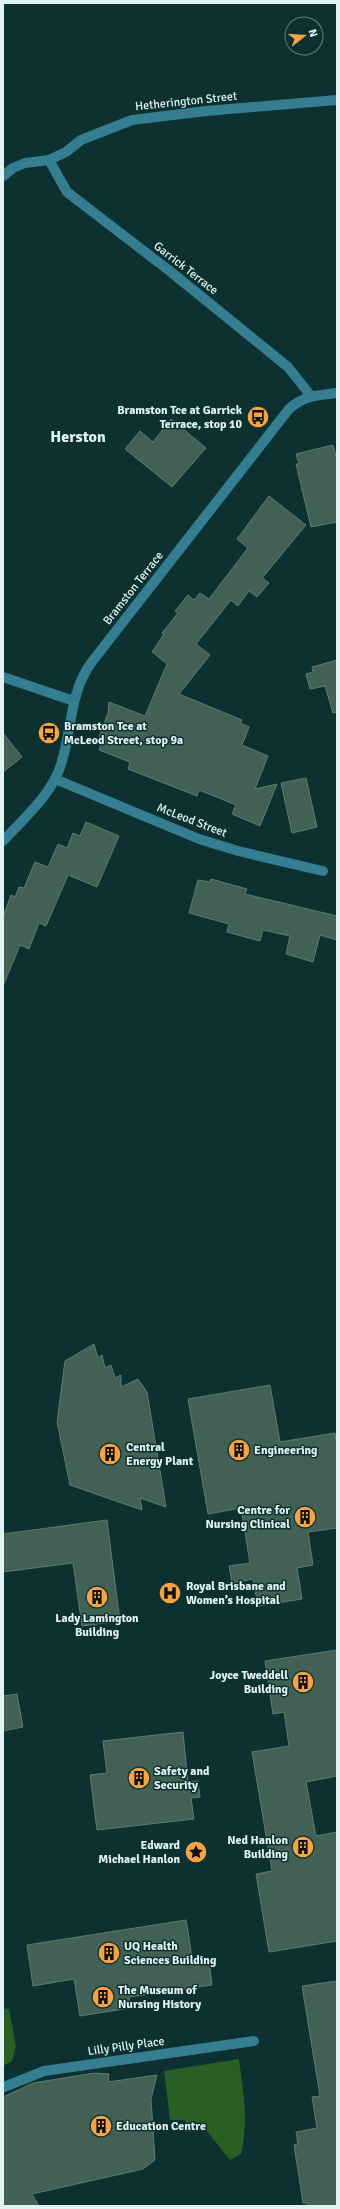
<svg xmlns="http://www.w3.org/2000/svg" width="340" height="2209" font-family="Signika,sans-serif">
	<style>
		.green { fill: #295e24 }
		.building { fill: #436054; stroke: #5e7c6f }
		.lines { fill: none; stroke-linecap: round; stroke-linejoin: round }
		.minor { stroke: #357d90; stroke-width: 10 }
		.labels { text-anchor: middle; stroke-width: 3; stroke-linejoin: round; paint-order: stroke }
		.street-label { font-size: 12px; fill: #e1f4f3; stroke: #0d3130 }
		.poi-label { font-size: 12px; font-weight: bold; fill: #e1f4f3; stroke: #0d3130; text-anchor: start }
		.district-label { font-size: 16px; font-weight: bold; fill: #e1f4f3; stroke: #0d3130 }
	</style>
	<rect width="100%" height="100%" fill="#0d3130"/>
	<!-- green -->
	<g class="green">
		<polygon points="3,2008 9,2009 16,2046 12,2061 3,2066"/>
		<path d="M239 2059C243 2090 249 2123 241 2154L230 2160 206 2130 186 2132 185 2120H170L164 2071Z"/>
	</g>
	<!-- building -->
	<g class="building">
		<polygon points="171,419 206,448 172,487 125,449 140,431 153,442"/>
		<polygon points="333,445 337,460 337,522 311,527 296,464 299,464 296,454"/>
		<polygon points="269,496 306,525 262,578 269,583 257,597 249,591 238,606 231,600 196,644 210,655 179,694 242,720 240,723 249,727 242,745 268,756 255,789 277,784 260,826 232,814 236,805 199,790 197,796 128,769 130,762 99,750 102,742 98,740 108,713 109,702 145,716 167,664 152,652 164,634 162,633 178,613 175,611 188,595 194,600 200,593 209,599 248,548 237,539"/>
		<polygon points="337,660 337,712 333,713 325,686 310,689 306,674 313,672 312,667"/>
		<polygon points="3,733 22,757 3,772"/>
		<polygon points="306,778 317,827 292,833 281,783"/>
		<polygon points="86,822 119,836 97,887 68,875 46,926 39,923 29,949 20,945 3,986 3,917 11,895 15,897 19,887 24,888 35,862 48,867 58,844 67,848 73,833 80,836"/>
		<polygon points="211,879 247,889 245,894 337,916 337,940 320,935 313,962 286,954 290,936 263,930 260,941 227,932 229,924 189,913 198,880 210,882"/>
		<polygon points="94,1344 98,1358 102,1355 105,1368 111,1365 115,1378 121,1375 121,1387 138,1379 147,1392 166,1507 140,1498 142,1510 70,1485 57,1422 65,1361"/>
		<polygon points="270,1385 280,1442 335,1433 337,1447 337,1528 308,1532 313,1565 297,1568 302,1599 258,1606 253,1579 232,1583 229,1566 250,1563 241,1508 208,1514 188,1399"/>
		<polygon points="107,1520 120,1621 82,1626 73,1563 3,1572 3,1534"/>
		<polygon points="337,1650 337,1776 306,1782 316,1836 337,1832 337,1941 269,1952 256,1874 272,1871 252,1752 289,1746 284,1712 273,1714 265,1661"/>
		<polygon points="17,1694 23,1727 3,1731 3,1696"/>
		<polygon points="183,1732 188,1782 198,1781 200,1797 191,1798 194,1819 97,1830 90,1775 107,1773 103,1741"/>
		<polygon points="186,1920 193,1963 209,1961 212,1985 129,1997 130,2008 80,2016 74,1979 33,1986 27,1945"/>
		<polygon points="337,1981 337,2206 308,2206 307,2203 303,2203 294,2145 298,2144 296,2132 317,2128 312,2097 320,2096 302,1986"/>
		<polygon points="94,2073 109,2074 108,2082 157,2075 151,2099 155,2160 143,2169 32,2194 39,2206 3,2206 3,2097 33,2083"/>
	</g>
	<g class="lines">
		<!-- minor -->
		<g class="minor">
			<polyline points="49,160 67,192 171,272 288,367 311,396"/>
			<polyline points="3,176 13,168 25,163 49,160 66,152 81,140 132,120 206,111 337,100"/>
			<polyline points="3,677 74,701"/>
			<polyline points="55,779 199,839 238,851 323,871"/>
			<path d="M3 841C24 818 54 793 62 761 72 728 70 692 91 663L289 409C303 396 318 395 337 393"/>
			<polyline points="4,2087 44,2071 254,2041"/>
		</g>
	</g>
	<!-- icons -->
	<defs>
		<g id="bus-disc" transform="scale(1.15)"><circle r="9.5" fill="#f5a345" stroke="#0d3130"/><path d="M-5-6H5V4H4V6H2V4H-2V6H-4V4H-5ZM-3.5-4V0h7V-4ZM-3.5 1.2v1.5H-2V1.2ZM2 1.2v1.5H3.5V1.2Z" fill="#111"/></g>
		<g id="building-disc" transform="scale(1.15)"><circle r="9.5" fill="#f5a345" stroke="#0d3130"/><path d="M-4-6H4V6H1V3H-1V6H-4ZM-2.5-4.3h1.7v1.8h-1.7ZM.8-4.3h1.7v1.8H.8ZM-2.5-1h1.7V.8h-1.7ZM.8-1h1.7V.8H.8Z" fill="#111"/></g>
		<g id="hospital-disc" transform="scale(1.15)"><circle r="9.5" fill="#f5a345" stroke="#0d3130"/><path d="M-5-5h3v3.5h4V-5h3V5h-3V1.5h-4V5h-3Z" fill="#111"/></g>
		<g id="sight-disc" transform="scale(1.15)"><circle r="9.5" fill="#f5a345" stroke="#0d3130"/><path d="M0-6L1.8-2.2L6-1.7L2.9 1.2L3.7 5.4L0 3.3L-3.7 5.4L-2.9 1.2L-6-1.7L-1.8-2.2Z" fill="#111"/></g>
	</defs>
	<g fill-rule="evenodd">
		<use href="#bus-disc" x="258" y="417"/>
		<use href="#bus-disc" x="49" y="733"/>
		<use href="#building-disc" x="239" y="1450"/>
		<use href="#building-disc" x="110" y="1454"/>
		<use href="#building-disc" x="305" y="1517"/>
		<use href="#hospital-disc" x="170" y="1593"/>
		<use href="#building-disc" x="97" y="1597"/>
		<use href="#building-disc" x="303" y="1682"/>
		<use href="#building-disc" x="139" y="1778"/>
		<use href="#building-disc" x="303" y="1847"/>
		<use href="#sight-disc" x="196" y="1852"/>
		<use href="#building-disc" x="109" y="1953"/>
		<use href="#building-disc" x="103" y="1997"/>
		<use href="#building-disc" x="101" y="2126"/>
	</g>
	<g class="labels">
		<!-- street labels -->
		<g class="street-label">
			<text transform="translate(186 101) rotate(-6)" y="4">Hetherington Street</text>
			<text transform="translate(186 268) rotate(38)" y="4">Garrick Terrace</text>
			<text transform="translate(133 588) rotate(-52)" y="4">Bramston Terrace</text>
			<text transform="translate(192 820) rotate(21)" y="4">McLeod Street</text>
			<text transform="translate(126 2046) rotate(-8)" y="4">Lilly Pilly Place</text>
		</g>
		<!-- poi labels -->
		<g class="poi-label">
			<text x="242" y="414" text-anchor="end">Bramston Tce at Garrick<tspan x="242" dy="14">Terrace, stop 10</tspan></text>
			<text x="64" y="730">Bramston Tce at<tspan x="64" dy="14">McLeod Street, stop 9a</tspan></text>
			<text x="126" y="1451">Central<tspan x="126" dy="14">Energy Plant</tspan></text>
			<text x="254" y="1454">Engineering</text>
			<text x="290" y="1514" text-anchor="end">Centre for<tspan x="290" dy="14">Nursing Clinical</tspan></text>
			<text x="186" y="1590">Royal Brisbane and<tspan x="186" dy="14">Women’s Hospital</tspan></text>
			<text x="97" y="1622" text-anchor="middle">Lady Lamington<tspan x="97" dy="14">Building</tspan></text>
			<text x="288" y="1679" text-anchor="end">Joyce Tweddell<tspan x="288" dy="14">Building</tspan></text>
			<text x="154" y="1775">Safety and<tspan x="154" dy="14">Security</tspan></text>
			<text x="288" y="1844" text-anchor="end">Ned Hanlon<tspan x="288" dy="14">Building</tspan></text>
			<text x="180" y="1849" text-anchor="end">Edward<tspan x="180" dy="14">Michael Hanlon</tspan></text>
			<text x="124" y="1950">UQ Health<tspan x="124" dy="14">Sciences Building</tspan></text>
			<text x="118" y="1994">The Museum of<tspan x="118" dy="14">Nursing History</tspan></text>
			<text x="116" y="2130">Education Centre</text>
		</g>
		<!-- district labels -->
		<g class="district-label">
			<text x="78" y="442">Herston</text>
		</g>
	</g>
	<!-- border -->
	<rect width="340" height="2209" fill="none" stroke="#e1f4f3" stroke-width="8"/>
	<!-- north arrow -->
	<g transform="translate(304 36) rotate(73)"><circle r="19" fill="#0d3130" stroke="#627f7e"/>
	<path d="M0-3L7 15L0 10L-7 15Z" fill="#f5a345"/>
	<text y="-6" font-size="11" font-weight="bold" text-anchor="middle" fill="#e1f4f3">N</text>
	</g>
</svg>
